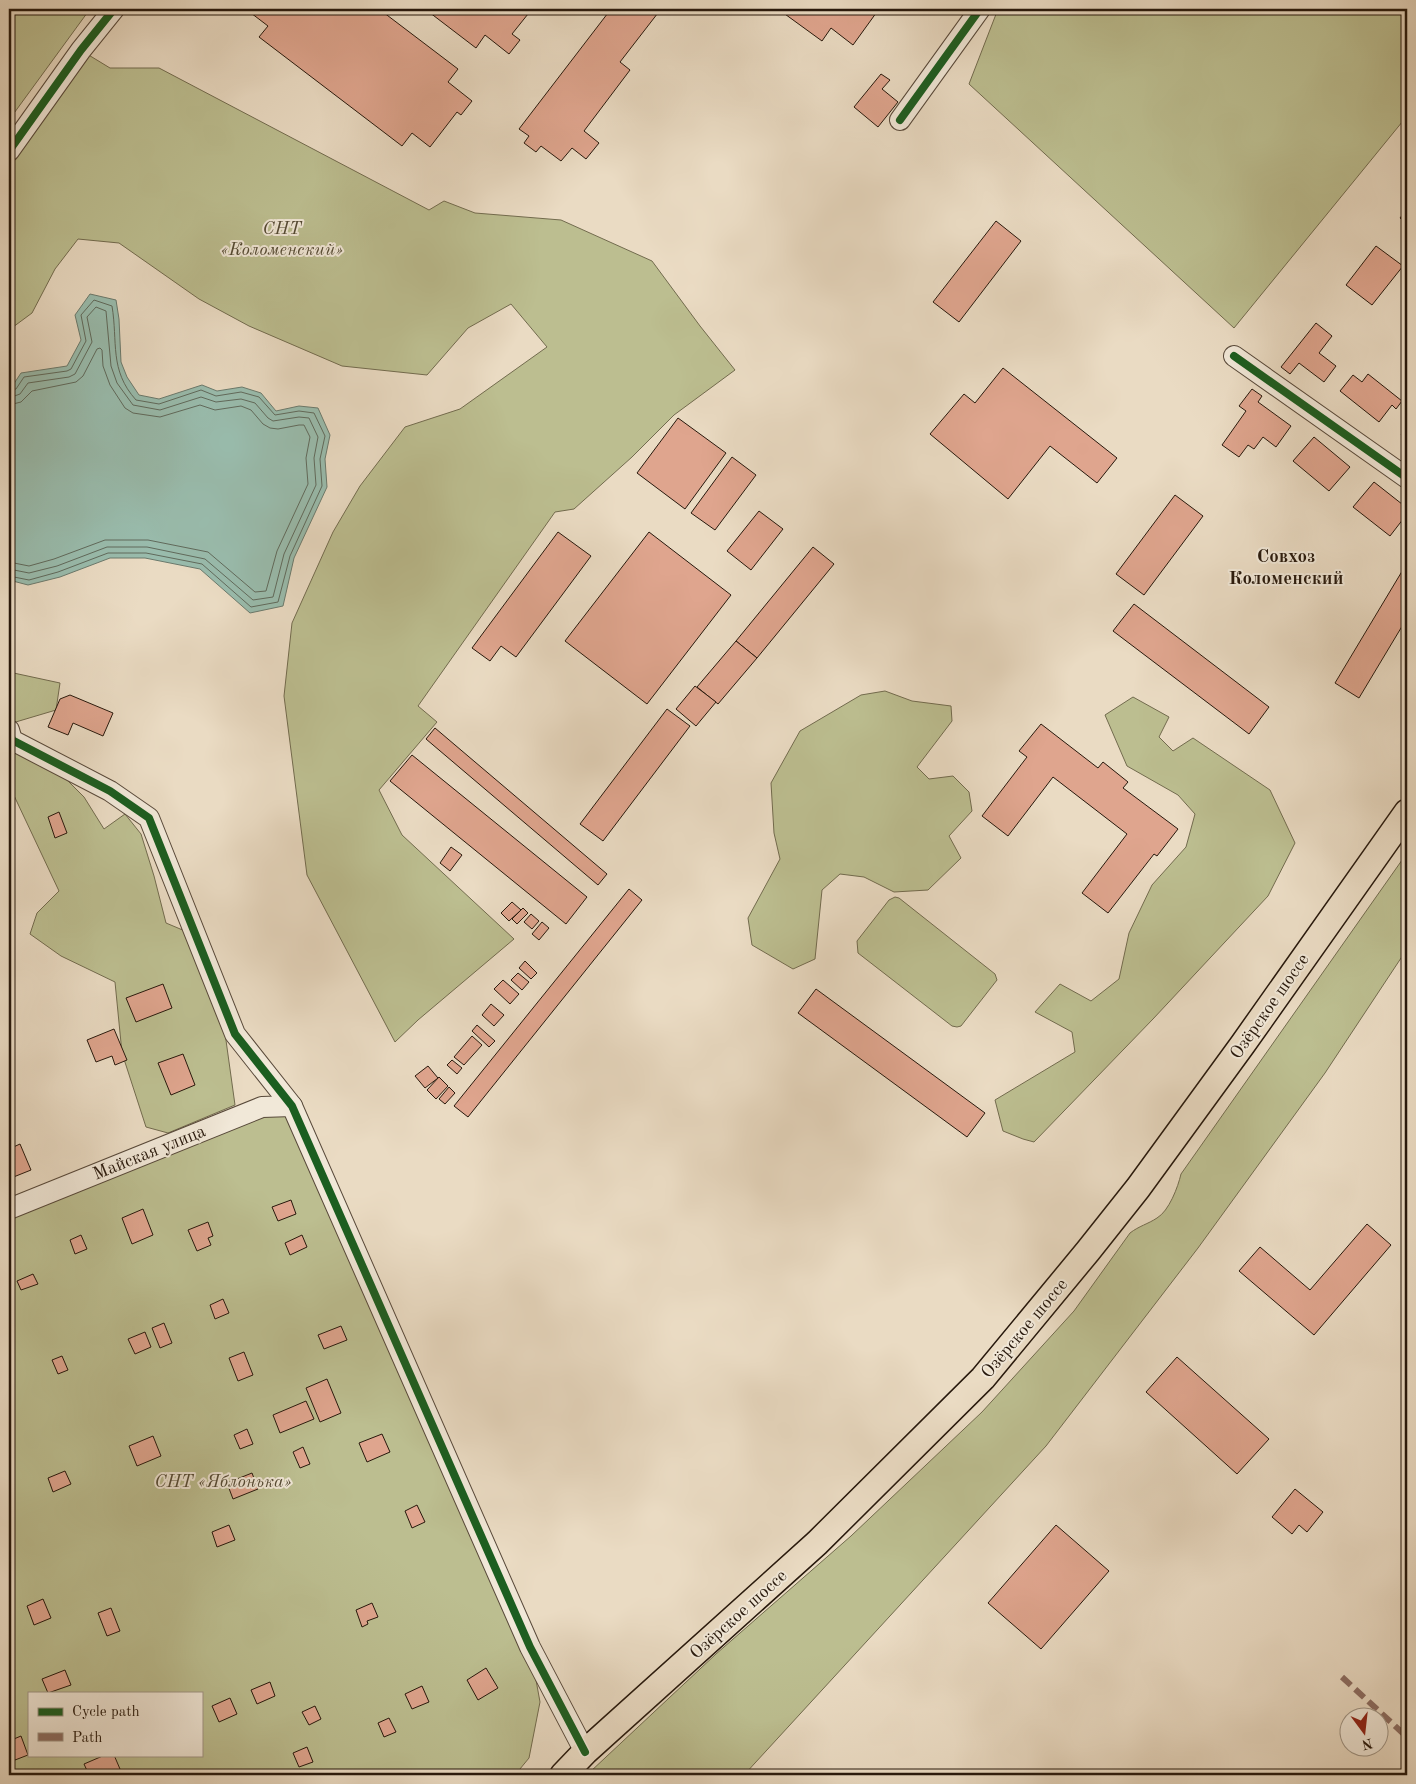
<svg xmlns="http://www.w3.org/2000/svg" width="1416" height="1784" font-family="'Old Standard TT',serif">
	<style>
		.green { fill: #bcbe90; stroke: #726b4e; fill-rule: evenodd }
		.water { fill: #99bcad; stroke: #6b7a6d }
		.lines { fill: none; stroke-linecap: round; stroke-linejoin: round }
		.shore { stroke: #606a5c; stroke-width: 1 }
		.building { fill: #dfa58e; stroke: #27180c }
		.minor-casing { stroke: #58493a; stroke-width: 22 }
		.major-casing { stroke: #27180c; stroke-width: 28 }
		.minor { stroke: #f1e8d8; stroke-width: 20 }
		.major { stroke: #eadbc3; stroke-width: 25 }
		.quiet { stroke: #8d6e63; stroke-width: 6; stroke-dasharray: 12 6; stroke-linecap: butt }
		.cycleway-casing { stroke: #f1e8d8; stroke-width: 11 }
		.cycleway { stroke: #1b5e20; stroke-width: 8 }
		.labels { text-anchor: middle; stroke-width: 4; stroke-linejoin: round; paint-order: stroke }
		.park-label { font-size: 18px; font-style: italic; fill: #544a34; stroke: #f1e8d8 }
		.street-label { font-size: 18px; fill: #27180c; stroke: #f1e8d8 }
		.neighbourhood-label { font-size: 19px; font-weight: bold; fill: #27180c; stroke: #f1e8d8 }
	</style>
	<rect width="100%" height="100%" fill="#eadbc3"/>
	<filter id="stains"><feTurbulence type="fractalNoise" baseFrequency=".004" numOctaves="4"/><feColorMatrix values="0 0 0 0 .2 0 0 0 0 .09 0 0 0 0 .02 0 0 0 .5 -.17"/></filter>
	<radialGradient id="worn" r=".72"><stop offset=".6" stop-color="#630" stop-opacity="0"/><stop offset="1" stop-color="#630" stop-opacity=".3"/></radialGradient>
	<!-- green -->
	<g class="green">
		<polygon points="9,9 90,9 9,120"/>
		<polygon points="998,9 1407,9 1407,116 1234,328 969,84"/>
		<polygon points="87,54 110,68 159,68 429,210 444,201 475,213 561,220 652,261 700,326 735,370 674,415 632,457 574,509 555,512 418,706 437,722 379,790 402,835 514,939 418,1020 395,1042 307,875 284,696 292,623 333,532 360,486 405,427 460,409 547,347 511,304 468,328 427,375 342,366 249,326 199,299 119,243 78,239 55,269 32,313 9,330 9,164"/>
		<polygon points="9,672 60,683 56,710 9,724"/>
		<polygon points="885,691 912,701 951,706 952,721 917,767 929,779 953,776 969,792 972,811 949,836 961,858 928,890 894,892 864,877 840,874 822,890 815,959 793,969 752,945 748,918 780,859 774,833 771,783 800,731 861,695"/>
		<polygon points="1133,697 1169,717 1159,737 1173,751 1193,738 1270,790 1295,843 1268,896 1153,1019 1034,1142 1023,1139 1003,1131 995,1100 1075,1052 1072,1032 1035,1012 1060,984 1091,1001 1119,979 1129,933 1152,885 1186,847 1195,814 1178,795 1127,766 1105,715"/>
		<polygon points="9,745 61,774 84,797 104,829 125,814 141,834 154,876 166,923 185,931 224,1026 235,1105 168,1133 146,1127 122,1053 115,982 61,956 30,934 37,913 59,891 9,785"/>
		<path d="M1407 853V949L1325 1073 1198 1248 1046 1446 744 1775H588L590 1772 716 1654 851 1536 982 1412 1074 1311 1130 1233C1139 1226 1148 1224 1157 1218 1169 1211 1178 1187 1181 1174Z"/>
		<polygon points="895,897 899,898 995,974 997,980 961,1026 957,1027 952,1026 858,953 857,941 889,900"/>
		<path d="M292 1106 530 1647 540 1702 529 1758 515 1775H9V1209ZM29 1693H201V1755H29Z"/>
	</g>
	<!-- water -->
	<polygon class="water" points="90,294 116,300 119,319 121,362 127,377 139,395 159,399 202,385 217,391 242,387 261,393 276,411 299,406 318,408 330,435 325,459 327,487 294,558 283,606 250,613 200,569 145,558 110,558 60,577 28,585 9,580 9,388 13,385 21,373 67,366 81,340 75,315"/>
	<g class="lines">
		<!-- shore -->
		<g class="shore">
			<path d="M9 391 16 389 24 377 67 371 71 369 86 341 81 315 94 300 112 306C118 342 109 370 136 400L159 404 201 390 216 396 241 392 259 397 275 415 299 411 314 413 325 436 320 459 322 486 290 556 278 602 251 607 202 564 146 553H108L58 572 29 580 9 576"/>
			<polyline points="9,398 20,394 28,383 69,377 75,374 92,342 87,317 96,307 106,311 111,366 117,383 133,405 160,410 201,397 216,402 241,399 255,403 268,418 273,421 299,417 309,418 318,437 314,458 316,485 284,554 273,597 253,600 205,559 147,547 107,547 57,566 29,573 9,569"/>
			<polyline points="9,405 21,402 32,391 76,382 83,376 97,349 100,348 102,350 103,366 110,385 125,408 133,413 160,417 200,405 215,410 241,406 251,410 263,424 270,428 278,429 299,425 304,425 310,437 306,458 308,484 277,551 266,591 255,592 208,552 148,540 105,540 54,559 29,566 9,562"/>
		</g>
	</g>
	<!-- building -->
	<g class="building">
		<polygon points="248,9 379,9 458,69 448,82 472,101 461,115 457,112 430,147 412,133 402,146 259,37 268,26 247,10"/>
		<polygon points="425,9 532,9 512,34 520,40 509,54 485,35 476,48"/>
		<polygon points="611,9 661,9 620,62 630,70 584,131 599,143 586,159 572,148 561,161 541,146 536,152 524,143 529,136 519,129"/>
		<polygon points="778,9 879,9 853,45 831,28 822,41"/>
		<polygon points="881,74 890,80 882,89 898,102 878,127 854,107"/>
		<polygon points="1407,209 1407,224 1400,218"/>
		<polygon points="996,221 1021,241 959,322 933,302"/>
		<polygon points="1376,246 1403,266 1372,305 1346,285"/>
		<polygon points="1316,323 1332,336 1319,353 1336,366 1324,382 1299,363 1290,374 1281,367"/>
		<polygon points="1003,368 1117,458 1097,483 1050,446 1008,499 930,434 964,394 975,403"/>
		<polygon points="1368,374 1402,401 1396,409 1392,405 1379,422 1340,391 1353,375 1362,382"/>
		<polygon points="1252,389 1262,396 1258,402 1291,426 1276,447 1263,437 1254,449 1248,445 1239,457 1222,445 1246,411 1239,406"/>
		<polygon points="678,418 726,453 685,509 637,473"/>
		<polygon points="1407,427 1407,441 1401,435"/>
		<polygon points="1314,437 1350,467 1329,491 1293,461"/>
		<polygon points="732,457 756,475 715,530 691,513"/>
		<polygon points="1374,482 1407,508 1407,514 1390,536 1353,507"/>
		<polygon points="1175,495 1203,516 1144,595 1116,574"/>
		<polygon points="759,511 783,529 751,570 727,551"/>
		<polygon points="558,532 591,556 516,657 501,646 490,661 472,648"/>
		<polygon points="649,532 731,595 647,704 565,641"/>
		<polygon points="813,547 834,564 757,658 736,641"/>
		<polygon points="1407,563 1407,618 1359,698 1335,683"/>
		<polygon points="1134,604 1269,707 1249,734 1113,631"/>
		<polygon points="736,641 757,658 718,704 697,687"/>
		<polygon points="695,686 716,702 696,726 676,709"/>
		<polygon points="70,695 113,713 103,736 73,723 68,735 48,727 60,699"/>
		<polygon points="667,709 690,726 603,841 580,824"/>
		<polygon points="1041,724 1098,768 1103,762 1128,782 1123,788 1178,829 1157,856 1154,854 1108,913 1082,893 1127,834 1053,777 1008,836 982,816 1027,757 1019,751"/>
		<polygon points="435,728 607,874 598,885 426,739"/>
		<polygon points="412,755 587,897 566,924 390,781"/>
		<polygon points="59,812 67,833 55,838 48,817"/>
		<polygon points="451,847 462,855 450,871 440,863"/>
		<polygon points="629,889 642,900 468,1117 454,1106"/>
		<polygon points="512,902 521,910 509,921 501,913"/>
		<polygon points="523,908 528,913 517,924 512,919"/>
		<polygon points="531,914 539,921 532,929 524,922"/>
		<polygon points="542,922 549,928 539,940 532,934"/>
		<polygon points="525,961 537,973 531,979 519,968"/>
		<polygon points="518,973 529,982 522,990 511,980"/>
		<polygon points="503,980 519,994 510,1004 494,989"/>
		<polygon points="163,984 172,1008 136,1022 126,998"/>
		<polygon points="816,989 985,1113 967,1137 798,1013"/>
		<polygon points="491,1004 504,1015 494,1026 482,1015"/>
		<polygon points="477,1025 495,1041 489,1047 472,1031"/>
		<polygon points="114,1029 127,1060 115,1065 112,1056 96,1062 87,1040"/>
		<polygon points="472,1036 482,1045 464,1065 454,1057"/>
		<polygon points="183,1054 195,1085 171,1095 158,1063"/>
		<polygon points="452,1060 462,1068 457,1074 447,1065"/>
		<polygon points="428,1066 438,1078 425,1088 415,1076"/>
		<polygon points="439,1077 448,1086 436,1099 427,1090"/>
		<polygon points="449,1087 455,1093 445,1104 439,1099"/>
		<polygon points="20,1144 31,1170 11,1178 9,1173 9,1149"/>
		<polygon points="291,1200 296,1214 278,1221 272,1207"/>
		<polygon points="143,1209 153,1235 132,1244 122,1218"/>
		<polygon points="208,1222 213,1236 208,1238 211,1245 197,1251 188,1230"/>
		<polygon points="1367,1224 1391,1245 1314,1335 1239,1271 1260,1247 1310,1290"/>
		<polygon points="81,1235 87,1249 75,1254 70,1240"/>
		<polygon points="302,1235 307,1247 290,1255 285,1243"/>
		<polygon points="33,1274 38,1284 21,1290 17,1281"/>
		<polygon points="223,1299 229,1313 215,1319 210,1305"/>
		<polygon points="164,1323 172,1343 160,1348 152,1328"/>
		<polygon points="341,1326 347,1340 324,1349 318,1335"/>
		<polygon points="145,1332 151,1347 135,1354 128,1339"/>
		<polygon points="244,1352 253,1375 238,1381 229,1358"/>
		<polygon points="62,1356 68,1370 58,1374 52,1360"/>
		<polygon points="1177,1357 1269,1439 1237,1474 1146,1392"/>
		<polygon points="327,1379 341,1413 320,1422 306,1388"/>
		<polygon points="306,1401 314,1419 280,1433 273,1415"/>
		<polygon points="247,1429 253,1444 240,1449 234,1435"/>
		<polygon points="382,1434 390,1452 367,1462 359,1443"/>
		<polygon points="153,1436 161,1456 137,1466 129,1446"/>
		<polygon points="303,1447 310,1464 300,1468 293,1452"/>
		<polygon points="65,1471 71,1484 53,1492 48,1478"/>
		<polygon points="252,1473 258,1489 233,1499 227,1483"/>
		<polygon points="1295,1489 1323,1512 1307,1532 1299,1525 1292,1534 1272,1517"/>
		<polygon points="417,1505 425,1522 412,1528 405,1511"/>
		<polygon points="229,1525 235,1540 217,1547 212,1532"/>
		<polygon points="1056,1525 1109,1571 1041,1649 988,1603"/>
		<polygon points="43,1599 51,1618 34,1625 27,1606"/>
		<polygon points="372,1603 378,1617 367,1621 368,1624 362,1627 356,1610"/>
		<polygon points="111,1608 120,1631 107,1636 98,1613"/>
		<polygon points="486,1668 498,1688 478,1700 467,1680"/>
		<polygon points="65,1670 71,1685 48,1693 42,1679"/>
		<polygon points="270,1682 275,1696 257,1704 251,1690"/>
		<polygon points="422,1686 429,1702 412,1709 405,1694"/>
		<polygon points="230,1698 237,1714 219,1722 212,1706"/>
		<polygon points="315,1706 321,1719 309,1725 302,1712"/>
		<polygon points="389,1718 396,1732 384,1737 378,1723"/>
		<polygon points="21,1736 28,1755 15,1760 9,1745 9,1741"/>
		<polygon points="307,1747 313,1762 299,1767 293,1753"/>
		<polygon points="105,1755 114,1755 120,1769 103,1775 89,1775 84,1764"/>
	</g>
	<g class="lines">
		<!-- minor casing -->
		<g class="minor-casing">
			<g id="minor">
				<polyline points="900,120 980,9"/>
				<polyline points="9,151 81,50 114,9"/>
				<polyline points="1234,356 1407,478"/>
				<polyline points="9,730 12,740 110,791 149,818 235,1034 292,1106 530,1647 585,1752"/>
				<polyline points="9,1209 262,1107 292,1106"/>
			</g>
		</g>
		<!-- major casing -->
		<g class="major-casing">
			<polyline id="major" points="563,1775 585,1752 817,1543 983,1378 1088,1251 1138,1188 1243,1044 1407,812"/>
		</g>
		<!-- minor -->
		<use href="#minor" class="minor"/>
		<!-- major -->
		<use href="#major" class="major"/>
		<!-- quiet -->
		<polyline class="quiet" points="1342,1677 1407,1737"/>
		<!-- cycleway casing -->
		<g class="cycleway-casing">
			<g id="cycleway">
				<polyline points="900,120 980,9"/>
				<polyline points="9,151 81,50 114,9"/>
				<polyline points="1234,356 1407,478"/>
				<polyline points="9,730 12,740 110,791 149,818 235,1034 292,1106 530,1647 585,1752"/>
			</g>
		</g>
		<!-- cycleway -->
		<use href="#cycleway" class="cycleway"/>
	</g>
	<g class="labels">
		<!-- park labels -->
		<g class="park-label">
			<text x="282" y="234">СНТ<tspan x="282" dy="21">«Коломенский»</tspan></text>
			<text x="223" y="1487">СНТ «Яблонька»</text>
		</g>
		<!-- street labels -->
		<g class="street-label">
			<text transform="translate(1269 1006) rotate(-55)" y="6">Озёрское шоссе</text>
			<text transform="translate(149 1152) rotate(-22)" y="6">Майская улица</text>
			<text transform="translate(1024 1328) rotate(-50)" y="6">Озёрское шоссе</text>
			<text transform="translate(738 1614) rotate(-42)" y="6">Озёрское шоссе</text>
		</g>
		<!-- neighbourhood labels -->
		<g class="neighbourhood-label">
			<text x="1286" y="562">Совхоз<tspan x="1286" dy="22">Коломенский</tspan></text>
		</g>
	</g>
	<!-- margin -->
	<rect width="1416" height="1784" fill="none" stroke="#eadbc3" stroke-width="30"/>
	<rect x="10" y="10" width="1396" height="1764" fill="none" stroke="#27180c" stroke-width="2.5"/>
	<rect x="15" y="15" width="1386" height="1754" fill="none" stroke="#27180c"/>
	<!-- legend -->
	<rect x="28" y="1692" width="175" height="65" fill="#f1e8d8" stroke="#a09586"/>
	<rect x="38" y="1708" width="25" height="8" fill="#1b5e20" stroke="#a09586"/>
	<text x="72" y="1716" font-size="15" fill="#27180c">Cycle path</text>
	<rect x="38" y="1733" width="25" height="8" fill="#8d6e63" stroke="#a09586"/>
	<text x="72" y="1742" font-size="15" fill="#27180c">Path</text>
	<!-- north arrow -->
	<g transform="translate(1364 1732) rotate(165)"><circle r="24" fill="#f1e8d8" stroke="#a09586"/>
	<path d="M0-4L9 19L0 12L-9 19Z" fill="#8f2418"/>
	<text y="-8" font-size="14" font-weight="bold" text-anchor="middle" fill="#27180c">N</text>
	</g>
	<rect width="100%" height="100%" filter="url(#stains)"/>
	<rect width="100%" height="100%" fill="url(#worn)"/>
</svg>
